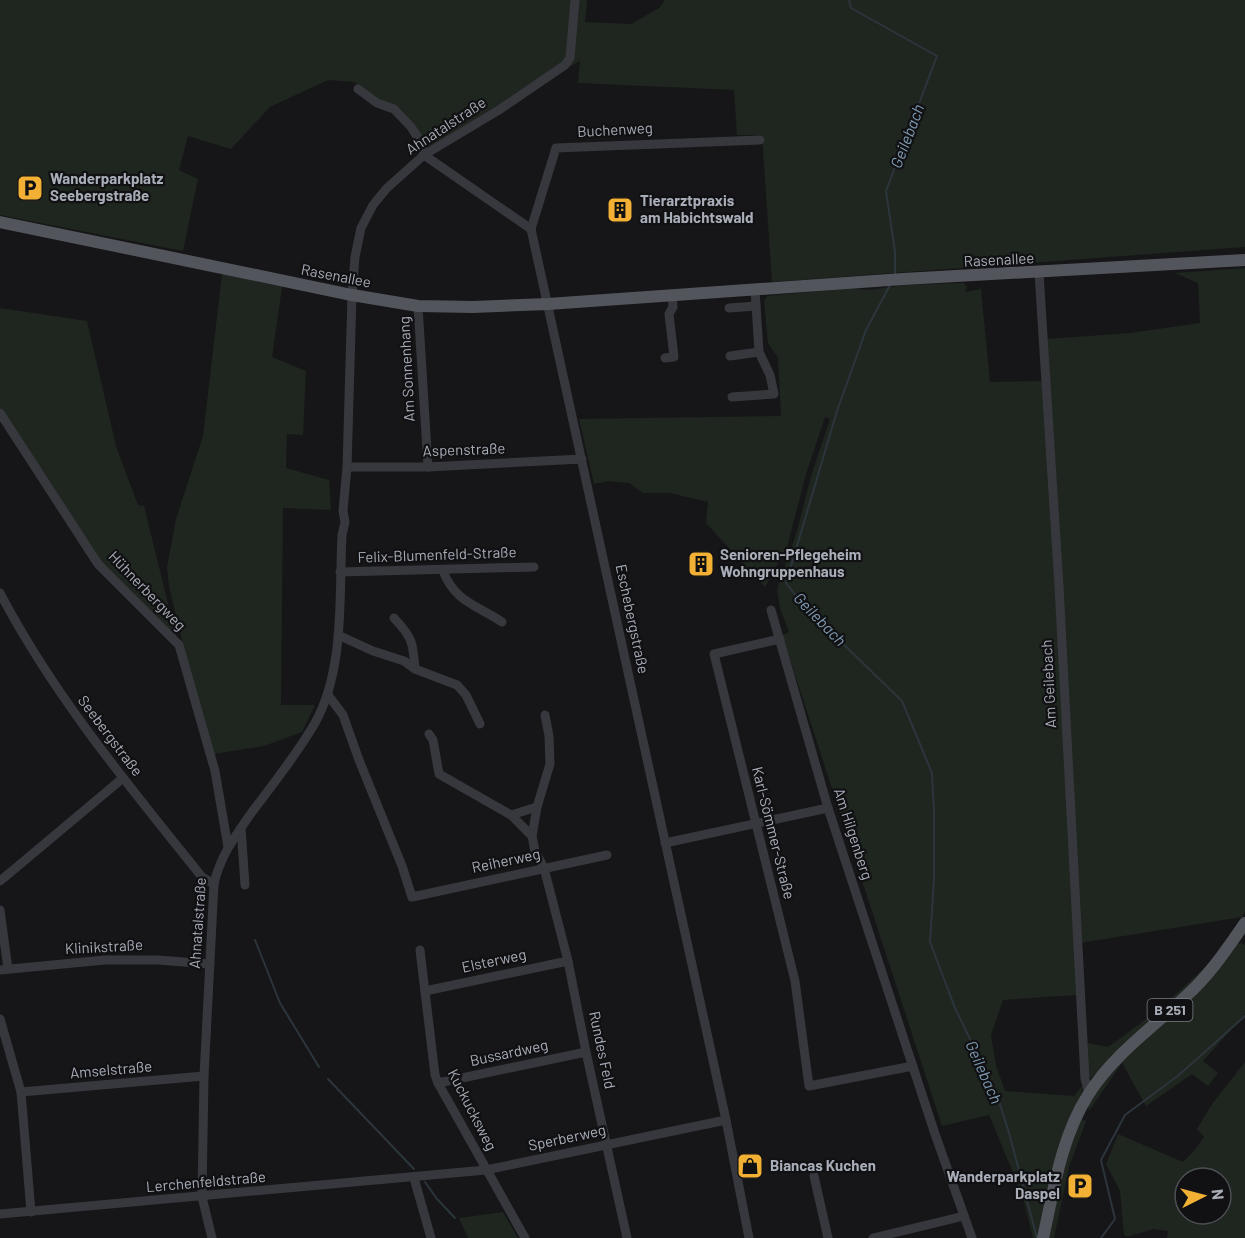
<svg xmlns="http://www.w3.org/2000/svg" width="1245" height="1238" font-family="Barlow,sans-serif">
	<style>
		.green { fill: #1e261f; fill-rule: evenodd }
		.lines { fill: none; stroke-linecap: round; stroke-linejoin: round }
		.stream { stroke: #2c353c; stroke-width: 2 }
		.minor { stroke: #37383d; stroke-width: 9 }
		.major { stroke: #53555c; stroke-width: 12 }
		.labels { text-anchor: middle; stroke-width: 4.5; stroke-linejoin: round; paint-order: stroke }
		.shield { fill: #111113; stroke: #7b7e86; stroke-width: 1.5 }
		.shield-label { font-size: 14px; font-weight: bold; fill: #a8adb8 }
		.street-label { font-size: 15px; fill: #a8adb8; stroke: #111113 }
		.poi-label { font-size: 15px; font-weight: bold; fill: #a8adb8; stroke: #111113; text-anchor: start }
		.water-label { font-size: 16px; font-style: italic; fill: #7f9bb3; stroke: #111113 }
	</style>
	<rect width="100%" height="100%" fill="#161618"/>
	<!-- green -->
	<g class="green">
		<polygon points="0,0 587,0 585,22 631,24 659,8 665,0 1245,0 1245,247 772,282 762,135 737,135 734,90 578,83 580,61 429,147 419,133 354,82 328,80 270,107 231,149 188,136 179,170 198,179 183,251 0,215"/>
		<polygon points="1245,268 1245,912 1242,917 1074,944 1077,995 1003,1000 991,1035 996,1066 1005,1091 1074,1096 1082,1086 1083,1087 1039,1238 1033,1238 1022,1194 989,1115 942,1126 782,635 789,632 780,608 777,589 797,531 811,476 830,419 825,417 806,474 787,547 765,587 706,523 708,502 670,493 643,493 629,483 609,481 594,484 579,419 781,416 778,358 768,343 764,301 767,296 850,288 870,290 904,285 963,283 967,287 965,292 981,289 990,382 1043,381 1060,532 1047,339 1130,333 1200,323 1198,283 1175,273"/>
		<polygon points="222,274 282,287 272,357 306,371 303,435 287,434 286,468 329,480 331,510 283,508 281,705 315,705 302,732 264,746 214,754 183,645 169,586 167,567 176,519 203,436"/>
		<path d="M0 308 87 321 116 446 138 505 144 506 177 640C132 595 79 552 56 492L0 408Z"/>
		<polygon points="1241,943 1245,945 1245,1014 1203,1061 1218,1073 1208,1086 1192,1074 1146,1106 1122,1063 1089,1111 1088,1106 1113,1069 1237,944"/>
		<path d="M1205 967V971L1090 1079 1088 1072V1043L1108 1047C1143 1023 1175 996 1205 967Z"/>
		<path d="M1245 1062V1238H1167L1168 1231 1153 1229 1127 1237 1124 1235 1120 1191 1106 1164 1118 1134 1183 1162 1194 1151 1204 1137 1197 1129 1212 1104ZM1185 1178H1221V1214H1185Z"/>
		<polygon points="1084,1120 1086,1121 1069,1167 1054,1238 1047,1238 1071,1143 1081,1121"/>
		<polygon points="503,1212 518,1238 468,1238 459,1218"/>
	</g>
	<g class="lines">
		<!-- stream -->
		<g class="stream">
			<polyline points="849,0 851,8 937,56 886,191 895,252 895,275"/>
			<polyline points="890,285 866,330 837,411 786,583 803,605 902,701 932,773 934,812 934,879 930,942 955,1008 997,1095 1009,1133 1037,1238"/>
			<polyline points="255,940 280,1003 319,1067"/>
			<polyline points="328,1079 414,1169"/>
			<polyline points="425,1182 437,1199 455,1218"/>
			<polyline points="1101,1238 1115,1219 1101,1160 1125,1115 1179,1075 1245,1016"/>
		</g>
		<!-- minor -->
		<g class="minor">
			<polyline points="358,89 377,103 394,109 411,127 422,144 424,155 531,229 726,1120 749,1238"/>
			<polyline points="531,229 556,148 760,140"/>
			<polyline points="1039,273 1059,586 1085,1079 1089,1093"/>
			<polyline points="418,306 428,467"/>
			<polyline points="729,308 756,306"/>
			<polyline points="730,356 759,352"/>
			<polyline points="665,358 674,357 669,314 673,307 672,295"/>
			<polyline points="732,397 774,394 770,375 759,352 755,290"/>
			<polyline points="0,413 98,564 179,645 215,771 228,847"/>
			<polyline points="347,467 428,467 582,459"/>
			<path d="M443 571C455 602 477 605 502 622"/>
			<polyline points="340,572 534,567"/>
			<path d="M0 593C54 696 129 786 202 877L214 884"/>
			<polyline points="771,610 828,808 935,1134 972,1238"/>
			<path d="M394 618C413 638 413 643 415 669"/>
			<polyline points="338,635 373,651 404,661 415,669 457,685 466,695 480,724"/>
			<polyline points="780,639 714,654 795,981 809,1086 913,1066"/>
			<polyline points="328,695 343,715 359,760 402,866 412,897 607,855"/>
			<polyline points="545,715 549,736 550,764 537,807 532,836 535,851 544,868 568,961 586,1052 627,1238"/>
			<polyline points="429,734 433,740 439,774 511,815 532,836"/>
			<polyline points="511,815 537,807"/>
			<polyline points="241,828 245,885"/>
			<polyline points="665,843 828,808"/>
			<polyline points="0,881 123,778"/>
			<polyline points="0,910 8,969"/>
			<polyline points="420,950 435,1075 438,1083 525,1238"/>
			<polyline points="0,970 105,960 158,960 210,964"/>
			<polyline points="425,991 568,961"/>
			<polyline points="0,1019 21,1092 31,1212"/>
			<polyline points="438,1083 586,1052"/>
			<polyline points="21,1092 204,1076"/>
			<polyline points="814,1176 828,1238"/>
			<polyline points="414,1178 431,1238"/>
			<polyline points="0,1214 486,1170 726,1120"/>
			<path d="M212 1238 202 1197 204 1076 214 884C220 856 236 835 252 812 274 783 297 754 315 723 345 669 339 595 342 535L345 522 343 511 347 467 352 295 355 257 361 228 373 205 387 188 424 155 499 110 565 65 570 58 575 0"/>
			<polyline points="873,1238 964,1216"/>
		</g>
		<!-- major -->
		<g class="major">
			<polyline points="0,222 352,295 418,306 473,307 548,304 903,279 1245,260"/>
			<path d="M1043 1238C1054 1189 1061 1138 1088 1095 1113 1055 1151 1029 1185 997 1209 976 1227 949 1245 923"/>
		</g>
	</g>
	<!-- icons -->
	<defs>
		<g id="parking-square" transform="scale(1.35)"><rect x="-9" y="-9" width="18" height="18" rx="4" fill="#f2b134" stroke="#111113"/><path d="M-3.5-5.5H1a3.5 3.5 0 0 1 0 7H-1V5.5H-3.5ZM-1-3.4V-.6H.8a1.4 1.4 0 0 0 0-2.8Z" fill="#111"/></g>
		<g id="building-square" transform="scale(1.35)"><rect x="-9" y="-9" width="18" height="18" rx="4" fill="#f2b134" stroke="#111113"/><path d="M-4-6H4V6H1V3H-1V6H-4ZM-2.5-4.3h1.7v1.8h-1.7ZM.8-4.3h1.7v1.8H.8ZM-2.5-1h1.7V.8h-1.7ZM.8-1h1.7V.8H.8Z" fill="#111"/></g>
		<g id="shop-square" transform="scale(1.35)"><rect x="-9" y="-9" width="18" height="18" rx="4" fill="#f2b134" stroke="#111113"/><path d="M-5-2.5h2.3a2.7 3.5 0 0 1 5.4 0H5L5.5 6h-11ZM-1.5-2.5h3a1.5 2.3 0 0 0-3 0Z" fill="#111"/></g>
	</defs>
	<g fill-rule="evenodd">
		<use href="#parking-square" x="30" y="188"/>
		<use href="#building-square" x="620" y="210"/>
		<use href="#building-square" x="701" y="564"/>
		<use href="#shop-square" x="750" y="1166"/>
		<use href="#parking-square" x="1080" y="1186"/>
	</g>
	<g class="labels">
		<!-- shield labels -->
		<rect class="shield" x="1147.5" y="999" width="45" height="22" rx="4.5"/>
		<g class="shield-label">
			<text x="1170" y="1015">B 251</text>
		</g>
		<!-- street labels -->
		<g class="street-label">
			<text transform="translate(446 126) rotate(-33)" y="5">Ahnatalstraße</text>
			<text transform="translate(615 130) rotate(-3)" y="5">Buchenweg</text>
			<text transform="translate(999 260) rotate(-3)" y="5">Rasenallee</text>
			<text transform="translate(336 276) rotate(11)" y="5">Rasenallee</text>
			<text transform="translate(407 369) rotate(-93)" y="5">Am Sonnenhang</text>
			<text transform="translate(464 450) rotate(-2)" y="5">Aspenstraße</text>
			<text transform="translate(437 555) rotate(-2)" y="5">Felix-Blumenfeld-Straße</text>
			<text transform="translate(147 591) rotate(46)" y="5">Hühnerbergweg</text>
			<text transform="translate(632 619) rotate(78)" y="5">Eschebergstraße</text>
			<text transform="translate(1049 684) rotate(-93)" y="5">Am Geilebach</text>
			<text transform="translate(110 736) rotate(53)" y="5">Seebergstraße</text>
			<text transform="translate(773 833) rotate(76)" y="5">Karl-Sömmer-Straße</text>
			<text transform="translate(853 834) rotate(72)" y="5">Am Hilgenberg</text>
			<text transform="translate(506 861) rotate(-12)" y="5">Reiherweg</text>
			<text transform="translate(198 923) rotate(-86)" y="5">Ahnatalstraße</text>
			<text transform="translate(104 947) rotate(-3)" y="5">Klinikstraße</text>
			<text transform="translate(494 961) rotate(-12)" y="5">Elsterweg</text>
			<text transform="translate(602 1050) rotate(78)" y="5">Rundes Feld</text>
			<text transform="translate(509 1053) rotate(-12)" y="5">Bussardweg</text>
			<text transform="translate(111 1070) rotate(-5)" y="5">Amselstraße</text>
			<text transform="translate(472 1110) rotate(63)" y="5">Kuckucksweg</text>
			<text transform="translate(567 1138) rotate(-12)" y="5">Sperberweg</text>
			<text transform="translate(206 1182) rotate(-5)" y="5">Lerchenfeldstraße</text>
		</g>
		<!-- poi labels -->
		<g class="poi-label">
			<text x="50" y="184">Wanderparkplatz<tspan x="50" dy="17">Seebergstraße</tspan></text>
			<text x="640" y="206">Tierarztpraxis<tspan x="640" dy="17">am Habichtswald</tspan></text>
			<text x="720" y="560">Senioren-Pflegeheim<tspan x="720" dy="17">Wohngruppenhaus</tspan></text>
			<text x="770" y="1171">Biancas Kuchen</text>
			<text x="1060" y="1182" text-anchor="end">Wanderparkplatz<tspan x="1060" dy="17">Daspel</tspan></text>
		</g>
		<!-- water labels -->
		<g class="water-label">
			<text transform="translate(907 136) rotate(-69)" y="6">Geilebach</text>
			<text transform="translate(820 619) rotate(46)" y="6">Geilebach</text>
			<text transform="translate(984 1072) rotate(66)" y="6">Geilebach</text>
		</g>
	</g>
	<!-- north arrow -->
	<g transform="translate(1203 1196) rotate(84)"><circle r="28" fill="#111113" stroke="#4d4f55" stroke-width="1.5"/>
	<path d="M0-4.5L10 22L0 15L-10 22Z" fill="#f2b134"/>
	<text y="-9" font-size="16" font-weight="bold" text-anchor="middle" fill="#a8adb8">N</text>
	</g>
</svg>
